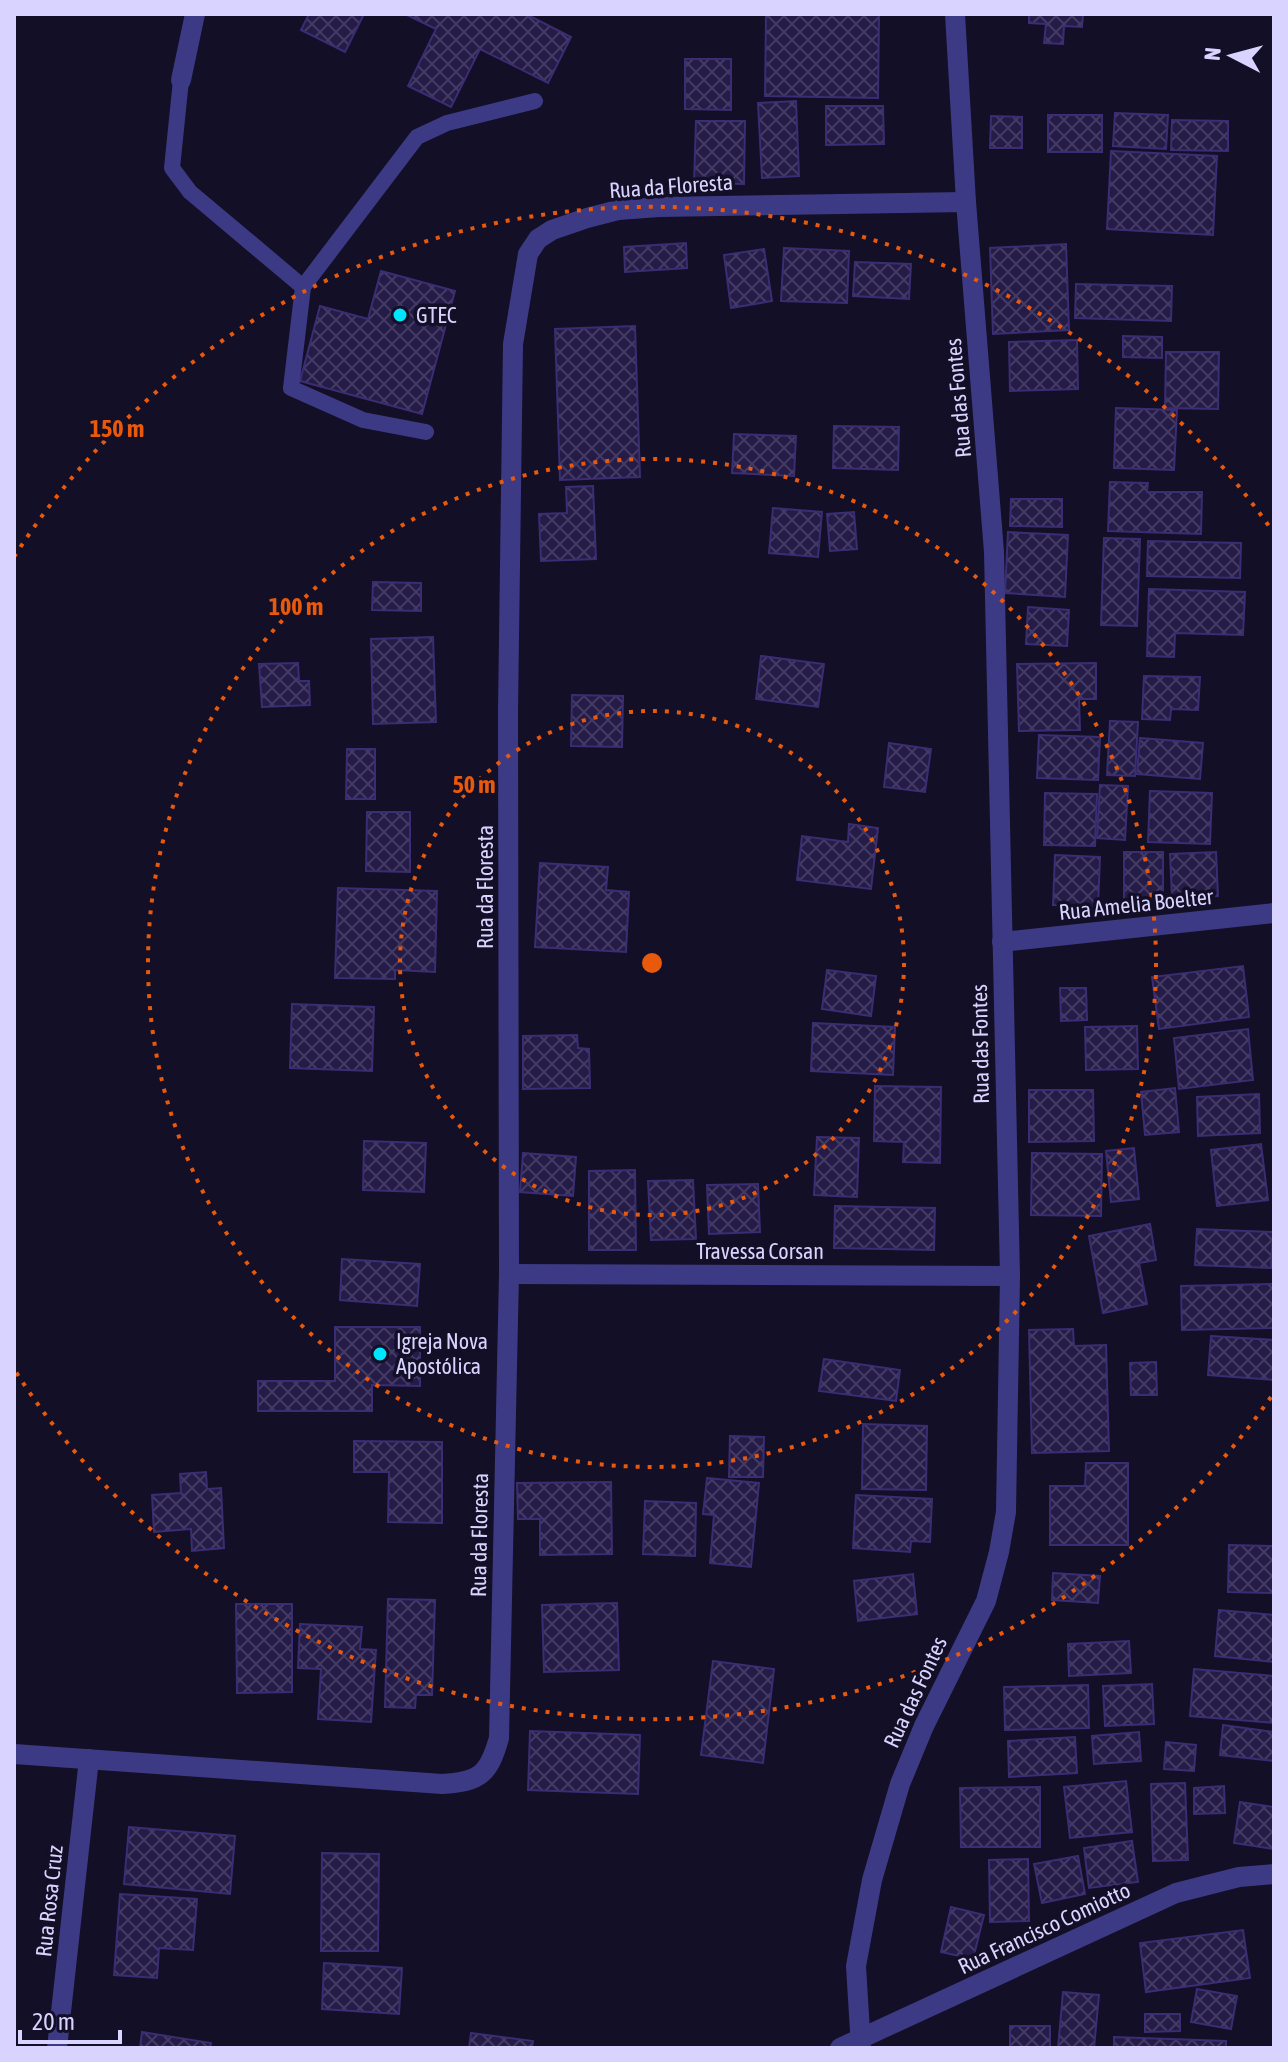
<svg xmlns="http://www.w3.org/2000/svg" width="1288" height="2062" font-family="'Asap Condensed',sans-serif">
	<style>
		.building { fill: url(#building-cross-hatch); stroke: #3b2d73; stroke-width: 2 }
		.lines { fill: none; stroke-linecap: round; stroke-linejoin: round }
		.lane { stroke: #3d3a85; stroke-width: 16 }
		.street { stroke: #3d3a85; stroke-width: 20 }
		.ring { fill: none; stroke: #e8590c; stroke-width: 4; stroke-dasharray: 4 8 }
		.poi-dot { fill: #00e5ff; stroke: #130f26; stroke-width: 3 }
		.labels { text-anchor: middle; stroke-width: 7; stroke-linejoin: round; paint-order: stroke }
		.street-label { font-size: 22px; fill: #d9d4ff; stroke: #130f26 }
		.poi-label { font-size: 22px; fill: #d9d4ff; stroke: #130f26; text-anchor: start }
		.centre { fill: #e8590c; stroke: #130f26; stroke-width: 4 }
		.ring-label { font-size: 24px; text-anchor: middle; font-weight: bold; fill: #e8590c; stroke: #130f26; stroke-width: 7; stroke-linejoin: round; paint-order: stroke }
	</style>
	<defs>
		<pattern id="building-cross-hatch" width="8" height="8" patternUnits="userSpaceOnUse" patternTransform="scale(2)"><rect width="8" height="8" fill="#241b47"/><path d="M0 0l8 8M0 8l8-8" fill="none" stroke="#433b63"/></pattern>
	</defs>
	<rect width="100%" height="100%" fill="#130f26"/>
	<!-- building -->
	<g class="building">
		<polygon points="309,14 364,14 345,52 301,30"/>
		<polygon points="405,14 526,14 571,37 548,83 480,49 451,107 408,86 436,29"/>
		<polygon points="766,14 879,14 878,98 765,96"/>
		<polygon points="1029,14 1083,14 1082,27 1064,26 1063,44 1044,43 1046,24 1029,23"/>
		<polygon points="685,59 731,59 731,110 685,109"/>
		<polygon points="796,101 799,176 762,178 758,103"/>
		<polygon points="826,106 883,106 884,144 826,145"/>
		<polygon points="1115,113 1168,115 1166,149 1113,146"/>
		<rect x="1048" y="115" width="54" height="37"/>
		<polygon points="991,116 1022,117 1022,148 990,148"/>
		<polygon points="1172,120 1228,121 1228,151 1171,150"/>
		<polygon points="696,121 745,121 744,184 694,183"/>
		<polygon points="1111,151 1217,156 1213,235 1107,229"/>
		<polygon points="686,243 687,268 625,272 624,247"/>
		<polygon points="1066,244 1069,330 993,334 990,248"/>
		<polygon points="784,248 849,251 847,303 781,301"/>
		<polygon points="764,249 772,301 731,308 724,255"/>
		<polygon points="855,262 911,264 909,299 853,296"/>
		<polygon points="381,271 455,291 422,414 300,381 320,306 368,319"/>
		<polygon points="1076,284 1172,286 1171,321 1075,318"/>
		<polygon points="635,326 640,477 560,480 555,329"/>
		<polygon points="1123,336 1162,337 1162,358 1123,357"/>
		<polygon points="1077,340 1078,389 1010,391 1009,342"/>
		<polygon points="1166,352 1219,352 1218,409 1165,408"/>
		<polygon points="1116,408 1177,410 1174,470 1114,468"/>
		<polygon points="834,426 899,427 898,470 833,468"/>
		<polygon points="734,434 796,436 794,476 732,473"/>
		<polygon points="1110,482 1148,483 1147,492 1202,492 1201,534 1108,531"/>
		<polygon points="593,486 596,559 541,561 539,514 567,513 566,487"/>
		<polygon points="1011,499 1062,499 1062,527 1010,526"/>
		<polygon points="773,508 822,512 818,557 769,553"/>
		<polygon points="854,512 857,549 830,551 827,514"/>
		<polygon points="1008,532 1068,535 1065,597 1005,593"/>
		<polygon points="1104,538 1140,539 1137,626 1101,625"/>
		<polygon points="1148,541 1241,543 1240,578 1147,576"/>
		<polygon points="373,582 421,583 421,611 372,610"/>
		<polygon points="1149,589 1245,592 1243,635 1175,633 1174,657 1147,656"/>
		<polygon points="1028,607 1069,610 1067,646 1026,644"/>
		<polygon points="433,637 436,722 373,724 371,639"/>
		<polygon points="761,656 824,664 818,707 756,699"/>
		<polygon points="298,663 299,681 309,681 310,705 262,707 259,664"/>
		<polygon points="1096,663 1096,699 1079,699 1080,730 1019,731 1017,664"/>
		<polygon points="1144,676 1200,677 1198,710 1171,709 1170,720 1142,719"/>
		<polygon points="572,695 623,696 622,747 571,746"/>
		<polygon points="1110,721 1138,722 1135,776 1107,775"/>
		<polygon points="1039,735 1100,737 1098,780 1037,778"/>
		<polygon points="1140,738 1203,743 1200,779 1137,774"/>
		<polygon points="889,743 931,749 925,792 884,787"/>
		<polygon points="347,749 375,749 375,799 346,799"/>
		<polygon points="1100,785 1128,786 1125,840 1097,838"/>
		<polygon points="1150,791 1212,793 1210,844 1148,842"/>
		<polygon points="1045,793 1097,794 1095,846 1044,845"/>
		<polygon points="367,812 410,812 410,872 366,871"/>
		<polygon points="849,824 878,828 871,889 797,880 802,836 848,842"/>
		<polygon points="1124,852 1163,852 1163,902 1124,901"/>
		<polygon points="1216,852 1218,896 1172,897 1170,854"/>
		<polygon points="1055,855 1100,857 1098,907 1053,905"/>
		<polygon points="540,863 608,867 606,890 629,892 626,952 535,947"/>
		<polygon points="338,888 437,891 435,972 395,970 395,979 335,978"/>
		<polygon points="1243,966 1249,1017 1159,1029 1152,977"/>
		<polygon points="827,970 876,976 871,1016 822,1009"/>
		<polygon points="1060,988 1086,988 1087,1020 1061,1021"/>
		<polygon points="292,1004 374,1007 372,1071 290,1068"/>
		<polygon points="813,1023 895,1027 893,1075 811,1071"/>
		<polygon points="1137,1026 1138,1069 1086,1070 1085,1027"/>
		<polygon points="1248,1029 1253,1080 1179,1089 1174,1038"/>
		<polygon points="577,1035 578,1048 589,1049 590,1088 523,1089 523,1036"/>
		<polygon points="875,1086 941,1087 940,1163 903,1162 904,1142 874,1141"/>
		<polygon points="1175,1088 1179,1132 1145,1135 1141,1092"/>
		<polygon points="1029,1090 1093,1090 1094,1141 1029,1142"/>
		<polygon points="1259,1094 1260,1133 1198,1136 1197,1097"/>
		<polygon points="817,1137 859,1138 857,1197 814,1195"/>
		<polygon points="364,1141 426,1143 424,1192 363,1190"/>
		<polygon points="1261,1144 1268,1200 1217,1206 1211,1150"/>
		<polygon points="1134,1148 1139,1199 1111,1202 1106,1151"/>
		<polygon points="523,1153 576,1157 573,1196 520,1192"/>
		<polygon points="1032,1153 1102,1154 1101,1216 1031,1215"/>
		<polygon points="635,1170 636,1250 589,1250 589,1171"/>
		<polygon points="693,1180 696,1239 651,1240 648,1181"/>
		<polygon points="758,1184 760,1232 709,1234 707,1185"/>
		<polygon points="835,1206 935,1208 934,1250 834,1248"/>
		<polygon points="1150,1224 1156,1260 1139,1263 1147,1304 1103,1313 1089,1236"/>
		<polygon points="1197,1229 1273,1232 1271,1268 1195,1265"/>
		<polygon points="342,1259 420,1264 417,1306 340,1300"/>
		<polygon points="1274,1284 1274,1328 1182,1330 1181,1286"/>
		<polygon points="335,1327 420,1327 420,1386 372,1385 372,1411 258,1411 258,1381 335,1381"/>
		<polygon points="1073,1329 1074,1346 1106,1345 1109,1451 1032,1453 1029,1330"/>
		<polygon points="1211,1336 1274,1340 1274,1380 1208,1375"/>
		<polygon points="824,1359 900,1370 896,1401 819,1391"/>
		<polygon points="1156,1362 1157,1395 1131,1395 1130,1363"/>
		<polygon points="863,1424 927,1426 926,1490 862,1489"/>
		<polygon points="730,1436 764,1437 763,1477 729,1477"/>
		<polygon points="354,1441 442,1442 442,1523 388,1522 389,1472 354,1472"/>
		<polygon points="1086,1463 1128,1463 1128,1545 1050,1545 1050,1486 1085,1486"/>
		<polygon points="206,1472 207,1489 221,1488 224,1548 192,1551 191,1529 154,1532 152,1495 181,1493 180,1474"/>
		<polygon points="707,1478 759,1483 751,1567 710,1563 714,1515 703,1514"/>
		<polygon points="611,1482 612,1554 540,1555 540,1519 518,1519 517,1483"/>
		<polygon points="856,1495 932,1499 930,1542 911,1541 910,1552 853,1548"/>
		<polygon points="645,1501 696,1503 695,1556 643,1554"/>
		<polygon points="1229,1545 1274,1546 1274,1593 1228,1592"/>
		<polygon points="1053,1573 1100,1576 1098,1603 1052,1600"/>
		<polygon points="913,1574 917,1614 858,1621 854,1581"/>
		<polygon points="388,1599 435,1600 432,1695 416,1695 415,1708 385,1707"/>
		<polygon points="617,1603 619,1670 544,1672 542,1605"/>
		<polygon points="236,1604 292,1604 292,1692 237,1693"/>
		<polygon points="1219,1610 1274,1615 1274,1662 1215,1656"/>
		<polygon points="300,1624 362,1627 360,1649 376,1650 371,1722 318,1719 321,1669 298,1668"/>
		<polygon points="1129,1641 1131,1673 1069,1676 1068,1644"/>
		<polygon points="713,1661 774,1669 763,1763 701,1755"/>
		<polygon points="1194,1669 1274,1676 1274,1723 1190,1716"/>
		<polygon points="1152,1684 1154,1724 1105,1726 1103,1686"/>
		<polygon points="1088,1685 1089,1728 1005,1730 1004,1687"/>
		<polygon points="1223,1725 1274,1732 1274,1761 1220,1755"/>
		<polygon points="530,1731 640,1735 638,1794 528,1790"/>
		<polygon points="1139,1732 1141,1761 1094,1764 1092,1736"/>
		<polygon points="1075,1737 1077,1773 1009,1777 1008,1741"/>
		<polygon points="1166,1742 1196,1745 1194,1771 1164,1769"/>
		<polygon points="1126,1781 1132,1832 1070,1838 1064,1787"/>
		<polygon points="1185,1783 1188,1860 1153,1861 1151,1784"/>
		<polygon points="1224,1786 1225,1813 1194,1814 1194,1788"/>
		<polygon points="1040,1787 1040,1847 961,1847 960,1788"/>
		<polygon points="1240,1802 1274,1807 1274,1849 1234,1843"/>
		<polygon points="129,1827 235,1836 230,1894 124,1884"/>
		<polygon points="1132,1841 1138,1882 1089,1888 1084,1848"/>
		<polygon points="322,1853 379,1854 378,1951 321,1951"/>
		<polygon points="1078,1856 1085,1894 1042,1903 1034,1864"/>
		<polygon points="1028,1859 1029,1921 990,1922 989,1860"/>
		<polygon points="120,1894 197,1899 193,1950 159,1948 157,1978 114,1975"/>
		<polygon points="951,1907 984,1915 973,1959 941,1952"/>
		<polygon points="1243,1930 1250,1978 1146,1992 1140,1943"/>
		<polygon points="324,1963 402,1968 399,2014 322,2009"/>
		<polygon points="1197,1989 1237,1996 1231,2029 1191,2022"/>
		<polygon points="1063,1992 1099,1995 1094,2048 1058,2048"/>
		<polygon points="1145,2014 1180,2014 1180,2031 1145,2032"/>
		<rect x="1010" y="2026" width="40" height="22"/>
		<polygon points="142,2032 211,2043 210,2048 140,2048"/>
		<polygon points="471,2033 533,2041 532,2048 469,2048"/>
		<polygon points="1114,2037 1226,2041 1226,2048 1114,2048"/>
	</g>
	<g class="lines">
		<!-- lane -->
		<g class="lane">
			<polyline points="181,80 172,168 190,192 303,287 291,388 363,420 426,432"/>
			<polyline points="303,287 417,137 447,123 535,101"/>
		</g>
		<!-- street -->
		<g class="street">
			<polyline points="181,80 195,14"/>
			<polyline points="1002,942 1274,913"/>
			<polyline points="509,1274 1010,1276"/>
			<path d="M14 1754 442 1784C480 1782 489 1774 499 1738L509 1274 508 712 513 344 528 254 538 239 552 230 587 218 618 210 659 207 966 202"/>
			<polyline points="57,2048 89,1759"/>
			<polyline points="840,2048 1176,1893 1239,1877 1274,1874"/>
			<polyline points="861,2048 856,1966 872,1880 900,1784 924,1726 986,1601 999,1552 1006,1512 1010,1276 994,552 966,202 955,14"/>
		</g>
	</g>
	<!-- distance rings -->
	<g class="ring">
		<circle cx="652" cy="963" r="252"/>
		<circle cx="652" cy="963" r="504"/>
		<path d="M1271 1397A756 756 0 0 1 14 1369M14 557A756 756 0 0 1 1271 529"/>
	</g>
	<!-- markers -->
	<g class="poi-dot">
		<circle cx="400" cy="315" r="8"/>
		<circle cx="380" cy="1354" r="8"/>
	</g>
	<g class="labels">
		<!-- street labels -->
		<g class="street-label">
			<text transform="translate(671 186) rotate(-4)" y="8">Rua da Floresta</text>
			<text transform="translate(958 398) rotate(-95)" y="8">Rua das Fontes</text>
			<text transform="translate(485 887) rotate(-90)" y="8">Rua da Floresta</text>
			<text transform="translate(1136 904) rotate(-6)" y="8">Rua Amelia Boelter</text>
			<text transform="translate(980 1044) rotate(-91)" y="8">Rua das Fontes</text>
			<text x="760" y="1259">Travessa Corsan</text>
			<text transform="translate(479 1535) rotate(-89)" y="8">Rua da Floresta</text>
			<text transform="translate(915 1692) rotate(-65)" y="8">Rua das Fontes</text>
			<text transform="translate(49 1901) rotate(-84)" y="8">Rua Rosa Cruz</text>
			<text transform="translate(1044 1928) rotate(-25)" y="8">Rua Francisco Comiotto</text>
		</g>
		<!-- poi labels -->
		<g class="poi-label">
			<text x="416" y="323">GTEC</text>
			<text x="396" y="1349">Igreja Nova<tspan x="396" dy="25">Apostólica</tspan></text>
		</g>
	</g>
	<circle cx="652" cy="963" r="12" class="centre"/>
	<g class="ring-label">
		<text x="117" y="437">150 m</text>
		<text x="296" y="615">100 m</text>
		<text x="474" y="793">50 m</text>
	</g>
	<!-- border -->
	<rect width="1288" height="2062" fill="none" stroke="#d9d4ff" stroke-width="32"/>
	<!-- north arrow -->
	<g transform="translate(1232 56) rotate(276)" stroke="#130f26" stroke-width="6" paint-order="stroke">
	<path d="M0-6L14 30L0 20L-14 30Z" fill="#d9d4ff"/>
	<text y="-12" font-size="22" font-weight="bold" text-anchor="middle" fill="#d9d4ff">N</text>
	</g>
	<!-- scale -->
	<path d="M20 2030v12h100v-12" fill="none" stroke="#d9d4ff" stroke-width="4"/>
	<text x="32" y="2030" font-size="24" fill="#d9d4ff" stroke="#130f26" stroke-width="6" paint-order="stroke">20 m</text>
</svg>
